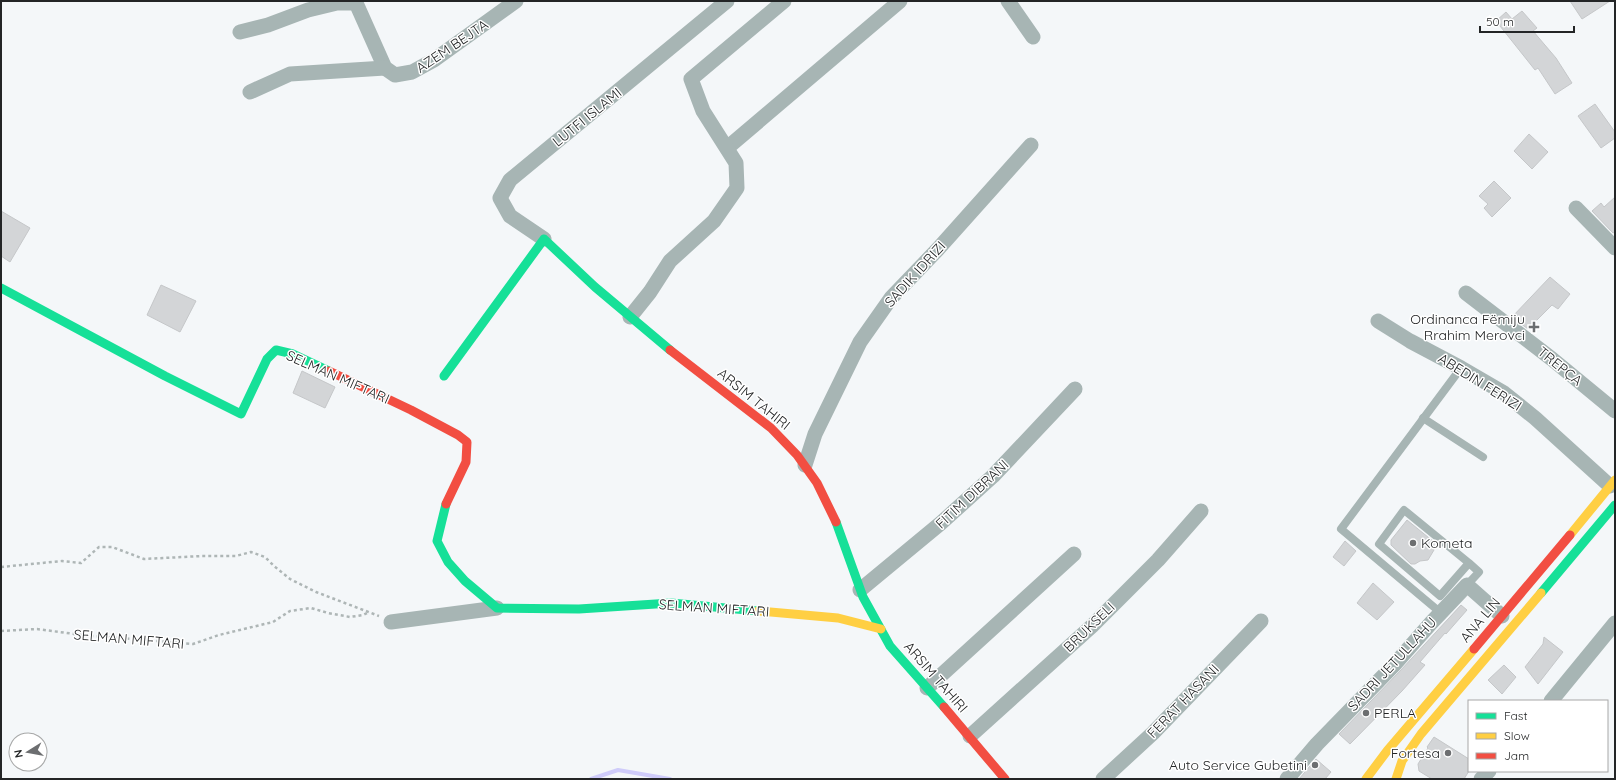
<svg xmlns="http://www.w3.org/2000/svg" width="1616" height="780" font-family="Quicksand,sans-serif">
	<style>
		.lines { fill: none; stroke-linecap: round; stroke-linejoin: round }
		.stream { stroke: #cfccfa; stroke-width: 4 }
		.building { fill: #d3d5d7; stroke: #c5c7c9 }
		.path { stroke: #aeb6b6; stroke-width: 2.5; stroke-dasharray: 3 3; stroke-linecap: butt }
		.lane { stroke: #a7b5b4; stroke-width: 8 }
		.street { stroke: #a7b5b4; stroke-width: 15 }
		.fast { stroke: #16e098; stroke-width: 9 }
		.slow { stroke: #ffcf43; stroke-width: 9 }
		.jam { stroke: #f24e42; stroke-width: 9 }
		.poi-dot { fill: #6c6e70; stroke: #fff; stroke-width: 1.5 }
		.labels { text-anchor: middle; stroke-width: 3; stroke-linejoin: round; paint-order: stroke }
		.street-label { font-size: 14px; fill: #232526; stroke: #fff }
		.poi-label { font-size: 14px; fill: #232526; stroke: #fff; text-anchor: end }
	</style>
	<rect width="100%" height="100%" fill="#f4f7f9"/>
	<g class="lines">
		<!-- stream -->
		<polyline class="stream" points="591,779 618,770 670,779"/>
	</g>
	<!-- building -->
	<g class="building">
		<polygon points="1570,1 1610,1 1582,19"/>
		<polygon points="1522,11 1537,28 1533,31 1556,58 1572,83 1555,94 1538,68 1535,70 1496,21 1506,12 1512,19"/>
		<polygon points="1595,104 1615,132 1615,138 1601,148 1578,116"/>
		<polygon points="1529,134 1548,152 1532,169 1514,151"/>
		<polygon points="1494,181 1511,198 1492,217 1484,208 1488,204 1479,196"/>
		<polygon points="1615,197 1615,232 1613,233 1592,211 1601,203 1604,207"/>
		<polygon points="1,211 30,228 10,262 1,256"/>
		<polygon points="1550,277 1570,294 1558,309 1552,305 1528,329 1512,317"/>
		<polygon points="161,285 196,301 180,332 147,315"/>
		<polygon points="302,371 335,387 325,408 293,393"/>
		<polygon points="1407,520 1434,542 1434,550 1428,560 1420,561 1415,564 1411,564 1391,545 1391,540"/>
		<polygon points="1345,541 1356,551 1344,566 1333,557"/>
		<polygon points="1373,583 1394,602 1377,620 1357,603"/>
		<polygon points="1461,605 1467,610 1446,634 1445,633 1420,662 1425,665 1402,691 1350,744 1339,734 1400,671"/>
		<polygon points="1544,637 1563,652 1538,684 1525,667 1543,644"/>
		<polygon points="1504,665 1516,677 1502,694 1488,680"/>
		<polygon points="1434,737 1469,759 1469,771 1464,779 1432,779 1419,771 1418,764 1428,748 1427,747"/>
		<polygon points="1316,759 1331,772 1325,779 1299,779"/>
	</g>
	<g class="lines">
		<!-- path -->
		<g class="path">
			<polyline points="1,567 62,561 81,563 99,547 112,547 144,559 202,556 236,556 251,552 265,557 274,566 290,579 316,592 379,616"/>
			<polyline points="1,631 37,629 82,635 193,644 219,635 273,622 290,611 311,608 328,613 350,617 363,615 369,612"/>
		</g>
		<!-- lane -->
		<g class="lane">
			<polyline points="1423,418 1483,457"/>
			<polyline points="1467,585 1479,572 1469,563 1440,596 1379,544 1404,510 1469,563"/>
			<polyline points="1441,613 1341,529 1461,368"/>
		</g>
		<!-- street -->
		<g class="street">
			<polyline points="1008,1 1033,37"/>
			<polyline points="240,32 268,25 308,10 337,3 356,3 385,68 395,75 412,72 434,60 516,1"/>
			<polyline points="250,92 290,74 385,68"/>
			<polyline points="727,148 900,1"/>
			<polyline points="1576,208 1615,248"/>
			<polyline points="544,239 510,216 500,198 510,180 727,1"/>
			<polyline points="1466,293 1552,359 1615,411"/>
			<polyline points="630,317 650,292 670,261 714,221 737,188 736,163 703,111 691,79 784,1"/>
			<polyline points="1378,321 1410,341 1461,368 1504,393 1535,418 1610,486"/>
			<polyline points="805,465 815,434 860,342 891,298 938,249 1031,145"/>
			<polyline points="860,590 941,523 993,476 1075,389"/>
			<polyline points="391,622 497,608"/>
			<polyline points="927,688 1074,554"/>
			<polyline points="1551,701 1615,623"/>
			<polyline points="970,736 1092,626 1158,560 1201,511"/>
			<polyline points="1103,779 1153,733 1261,621"/>
			<polyline points="1287,779 1317,744 1394,665 1431,623 1467,585 1502,616"/>
			<polyline points="1481,779 1489,771"/>
		</g>
		<!-- fast -->
		<g class="fast">
			<polyline points="1,288 165,376 241,414 267,359 276,350 293,354 329,371"/>
			<polyline points="444,376 544,239 595,287 670,350"/>
			<polyline points="446,504 437,541 448,562 465,581 497,608 579,609 671,603 758,611"/>
			<polyline points="836,522 863,597 890,646 944,707"/>
			<polyline points="1541,593 1615,505"/>
		</g>
		<!-- slow -->
		<g class="slow">
			<polyline points="1570,535 1615,480"/>
			<polyline points="758,611 838,618 881,629"/>
			<polyline points="1366,779 1387,751 1474,649"/>
			<polyline points="1396,779 1402,761 1421,734 1541,593"/>
		</g>
		<!-- jam -->
		<g class="jam">
			<polyline points="670,350 771,428 797,455 817,483 836,522"/>
			<polyline points="329,371 411,410 458,435 467,442 466,462 446,504"/>
			<polyline points="1474,649 1570,535"/>
			<polyline points="944,707 1005,779"/>
		</g>
	</g>
	<!-- markers -->
	<g class="poi-dot">
		<path d="M1532 321h4v4h4v4h-4v4h-4v-4h-4v-4h4z"/>
		<circle cx="1413" cy="543" r="4"/>
		<circle cx="1366" cy="713" r="4"/>
		<circle cx="1448" cy="753" r="4"/>
		<circle cx="1315" cy="765" r="4"/>
	</g>
	<g class="labels">
		<!-- street labels -->
		<g class="street-label">
			<text transform="translate(452 46) rotate(-34)" y="5">AZEM BEJTA</text>
			<text transform="translate(587 117) rotate(-39)" y="5">LUTFI ISLAMI</text>
			<text transform="translate(915 274) rotate(-48)" y="5">SADIK IDRIZI</text>
			<text transform="translate(1560 366) rotate(39)" y="5">TREPÇA</text>
			<text transform="translate(338 377) rotate(24)" y="5">SELMAN MIFTARI</text>
			<text transform="translate(1480 382) rotate(32)" y="5">ABEDIN FERIZI</text>
			<text transform="translate(754 399) rotate(39)" y="5">ARSIM TAHIRI</text>
			<text transform="translate(972 494) rotate(-43)" y="5">FITIM DIBRANI</text>
			<text transform="translate(714 608) rotate(4)" y="5">SELMAN MIFTARI</text>
			<text transform="translate(1480 620) rotate(-50)" y="5">ANA LIN</text>
			<text transform="translate(1089 627) rotate(-44)" y="5">BRUKSELI</text>
			<text transform="translate(129 639) rotate(5)" y="5">SELMAN MIFTARI</text>
			<text transform="translate(1392 664) rotate(-47)" y="5">SADRI JETULLAHU</text>
			<text transform="translate(936 677) rotate(49)" y="5">ARSIM TAHIRI</text>
			<text transform="translate(1183 701) rotate(-46)" y="5">FERAT HASANI</text>
		</g>
		<!-- poi labels -->
		<g class="poi-label">
			<text x="1525" y="324">Ordinanca Fëmiju<tspan x="1525" dy="16">Rrahim Merovci</tspan></text>
			<text x="1421" y="548" text-anchor="start">Kometa</text>
			<text x="1374" y="718" text-anchor="start">PERLA</text>
			<text x="1440" y="758">Fortesa</text>
			<text x="1307" y="770">Auto Service Gubetini</text>
		</g>
	</g>
	<!-- border -->
	<rect width="1616" height="780" fill="none" stroke="#232526" stroke-width="4"/>
	<!-- legend -->
	<rect x="1468" y="700" width="140" height="72" fill="#ffffff" stroke="#a7a8a8"/>
	<rect x="1476" y="713" width="20" height="6" fill="#16e098" stroke="#a7a8a8"/>
	<text x="1504" y="720" font-size="12" fill="#232526">Fast</text>
	<rect x="1476" y="733" width="20" height="6" fill="#ffcf43" stroke="#a7a8a8"/>
	<text x="1504" y="740" font-size="12" fill="#232526">Slow</text>
	<rect x="1476" y="753" width="20" height="6" fill="#f24e42" stroke="#a7a8a8"/>
	<text x="1504" y="760" font-size="12" fill="#232526">Jam</text>
	<!-- north arrow -->
	<g transform="translate(28 752) rotate(259)"><circle r="19" fill="#ffffff" stroke="#a7a8a8"/>
	<path d="M0-3L7 15L0 10L-7 15Z" fill="#6c6e70"/>
	<text y="-6" font-size="11" font-weight="bold" text-anchor="middle" fill="#232526">N</text>
	</g>
	<!-- scale -->
	<path d="M1480 26v6h94v-6" fill="none" stroke="#232526" stroke-width="2"/>
	<text x="1486" y="26" font-size="12" fill="#232526" stroke="#ffffff" stroke-width="3" paint-order="stroke">50 m</text>
</svg>
